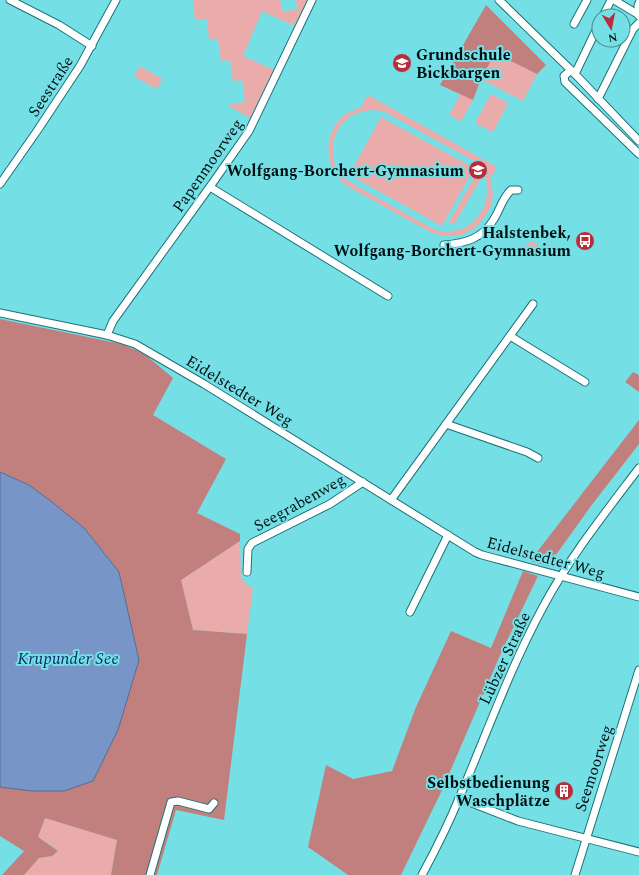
<svg xmlns="http://www.w3.org/2000/svg" width="639" height="875" font-family="Spectral,serif">
	<style>
		.green { fill: #eaacaa; fill-rule: evenodd }
		.forest { fill: #c1807e }
		.water { fill: #7895c7; stroke: #546d90 }
		.lines { fill: none; stroke-linecap: round; stroke-linejoin: round }
		.minor-casing { stroke: #1b7378; stroke-width: 9 }
		.minor { stroke: #fff; stroke-width: 7 }
		.labels { text-anchor: middle; stroke-width: 4; stroke-linejoin: round; paint-order: stroke }
		.poi-label { font-size: 16px; font-weight: bold; fill: #000f11; stroke: #75dfe6; text-anchor: end }
		.street-label { font-size: 16px; fill: #000f11; stroke: #75dfe6 }
		.water-label { font-size: 17px; font-style: italic; fill: #0c2d68; stroke: #75dfe6 }
	</style>
	<rect width="100%" height="100%" fill="#75dfe6"/>
	<!-- green -->
	<g class="green">
		<polygon points="193,0 280,0 283,12 297,9 296,0 307,0 297,21 291,20 296,23 294,26 262,11 243,56 274,70 250,118 229,106 229,104 245,102 242,80 233,81 230,60 221,61 218,40 209,40 207,19 195,20"/>
		<polygon points="495,52 537,74 523,101 481,79"/>
		<polygon points="140,66 163,79 156,89 134,76"/>
		<polygon points="461,93 473,100 461,121 449,115"/>
		<polygon points="491,94 508,103 493,132 475,123"/>
		<path d="M368 95 497 167 490 179 493 194 491 206 484 218 475 228 461 235 445 236 432 233 347 186C343 182 338 179 336 175 323 155 327 126 347 113 351 111 356 110 359 108 363 106 365 99 368 95ZM371 110 383 111 474 161C477 165 482 169 484 173 494 197 480 227 454 231 447 233 440 231 433 229L350 182C347 179 341 176 339 172 328 154 332 131 348 118 354 113 363 112 371 110Z"/>
		<polygon points="381,117 474,168 442,226 349,175"/>
		<polygon points="477,172 483,175 454,225 449,222"/>
		<path d="M531 241 537 244 541 254C535 258 528 258 523 253V249Z"/>
		<polygon points="240,541 241,579 253,589 247,634 193,630 181,580"/>
		<polygon points="45,818 117,840 111,875 24,875 39,858 52,856 58,850 38,837"/>
	</g>
	<!-- forest -->
	<g class="forest">
		<polygon points="486,5 546,65 537,74 495,53 481,79 473,100 440,85"/>
		<polygon points="0,319 122,344 136,350 147,356 173,378 153,415 226,459 197,513 240,534 240,541 181,580 193,630 247,634 224,820 176,810 157,875 111,875 117,840 45,818 38,837 58,851 52,856 39,858 24,875 2,875 24,851 0,836 0,787 32,791 64,791 130,689 139,660 119,572 84,528 52,502 29,485 0,472"/>
		<polygon points="633,372 639,375 639,392 625,382"/>
		<polygon points="639,420 639,444 591,506 548,566 530,561"/>
		<polygon points="523,571 538,576 501,653 443,788 401,875 348,875 308,847 326,765 353,779 392,771 416,707 451,631 491,648"/>
	</g>
	<!-- water -->
	<polygon class="water" points="0,472 29,485 52,502 84,528 119,572 139,660 118,730 93,781 64,791 32,791 0,787"/>
	<g class="lines">
		<!-- minor casing -->
		<g class="minor-casing">
			<g id="minor">
				<polyline points="10,0 59,25 92,46"/>
				<polyline points="499,0 575,74 639,141"/>
				<polyline points="614,0 639,15"/>
				<polyline points="603,16 611,0"/>
				<polyline points="639,16 638,6 639,3"/>
				<polyline points="574,24 587,0"/>
				<polyline points="571,70 564,76 565,82 639,154"/>
				<polyline points="575,74 599,24"/>
				<polyline points="598,99 633,29 639,23"/>
				<polyline points="0,184 37,131 80,66 116,0"/>
				<polyline points="210,187 388,296"/>
				<path d="M444 245C466 243 482 239 494 219 501 208 501 200 511 190H518"/>
				<polyline points="0,313 107,335 135,344 204,384 475,552 482,555 639,597"/>
				<polyline points="107,335 113,321 214,181 249,131 312,0"/>
				<polyline points="510,336 585,382"/>
				<polyline points="446,424 527,452 538,458"/>
				<polyline points="391,500 533,304"/>
				<polyline points="247,572 248,549 252,543 330,504 363,482"/>
				<polyline points="410,612 448,535"/>
				<polyline points="459,798 518,821 639,852"/>
				<polyline points="150,875 171,802 178,801 209,809 214,803"/>
				<path d="M422 875C436 849 449 823 460 796 487 733 510 668 543 607 569 558 605 513 639 468"/>
				<polyline points="575,875 639,670"/>
			</g>
		</g>
		<!-- minor -->
		<use href="#minor" class="minor"/>
	</g>
	<!-- icons -->
	<defs>
		<g id="school-disc" transform="scale(1)"><circle r="9.5" fill="#bb2b39" stroke="#75dfe6"/><path d="M0-5L7-2L0 1L-7-2ZM-4 1L0 2.5L4 1V4Q0 6-4 4Z" fill="#fff"/></g>
		<g id="bus-disc" transform="scale(1)"><circle r="9.5" fill="#bb2b39" stroke="#75dfe6"/><path d="M-5-6H5V4H4V6H2V4H-2V6H-4V4H-5ZM-3.5-4V0h7V-4ZM-3.5 1.2v1.5H-2V1.2ZM2 1.2v1.5H3.5V1.2Z" fill="#fff"/></g>
		<g id="building-disc" transform="scale(1)"><circle r="9.5" fill="#bb2b39" stroke="#75dfe6"/><path d="M-4-6H4V6H1V3H-1V6H-4ZM-2.5-4.3h1.7v1.8h-1.7ZM.8-4.3h1.7v1.8H.8ZM-2.5-1h1.7V.8h-1.7ZM.8-1h1.7V.8H.8Z" fill="#fff"/></g>
	</defs>
	<g fill-rule="evenodd">
		<use href="#school-disc" x="402" y="63"/>
		<use href="#school-disc" x="478" y="170"/>
		<use href="#bus-disc" x="585" y="241"/>
		<use href="#building-disc" x="564" y="791"/>
	</g>
	<g class="labels">
		<!-- poi labels -->
		<g class="poi-label">
			<text x="416" y="60" text-anchor="start">Grundschule<tspan x="416" dy="18">Bickbargen</tspan></text>
			<text x="464" y="176">Wolfgang-Borchert-Gymnasium</text>
			<text x="571" y="238">Halstenbek,<tspan x="571" dy="18">Wolfgang-Borchert-Gymnasium</tspan></text>
			<text x="550" y="788">Selbstbedienung<tspan x="550" dy="18">Waschplätze</tspan></text>
		</g>
		<!-- street labels -->
		<g class="street-label">
			<text transform="translate(50 86) rotate(-57)" y="6">Seestraße</text>
			<text transform="translate(207 165) rotate(-55)" y="6">Papenmoorweg</text>
			<text transform="translate(240 390) rotate(31)" y="6">Eidelstedter Weg</text>
			<text transform="translate(299 502) rotate(-29)" y="6">Seegrabenweg</text>
			<text transform="translate(546 557) rotate(15)" y="6">Eidelstedter Weg</text>
			<text transform="translate(504 658) rotate(-65)" y="6">Lübzer Straße</text>
			<text transform="translate(593 768) rotate(-72)" y="6">Seemoorweg</text>
		</g>
		<!-- water labels -->
		<g class="water-label">
			<text x="68" y="664">Krupunder See</text>
		</g>
	</g>
	<!-- north arrow -->
	<g transform="translate(611 28) rotate(170)"><circle r="19" fill="#75dfe6" stroke="#468c91"/>
	<path d="M0-3L7 15L0 10L-7 15Z" fill="#bb2b39"/>
	<text y="-6" font-size="11" font-weight="bold" text-anchor="middle" fill="#000f11">N</text>
	</g>
</svg>
